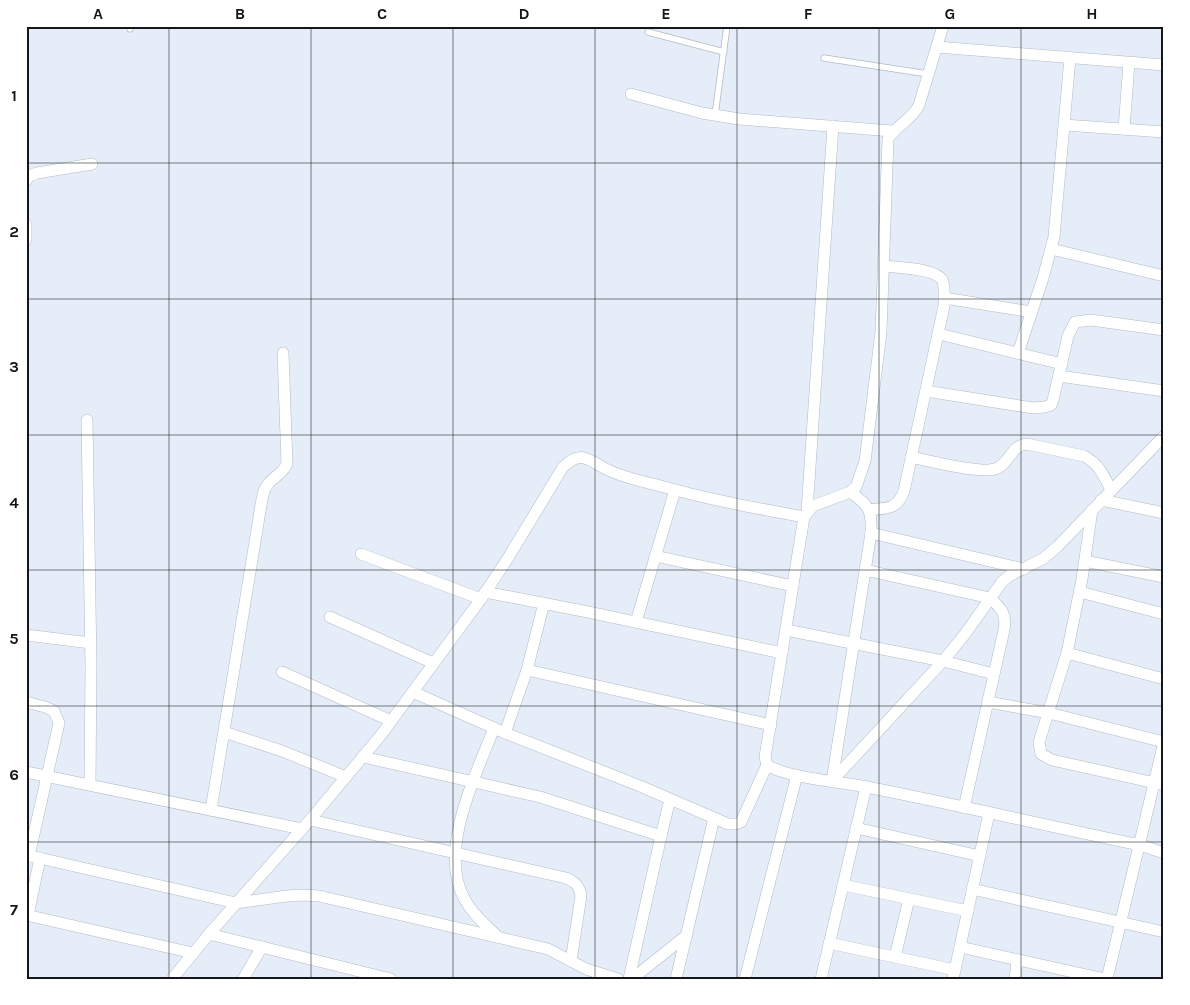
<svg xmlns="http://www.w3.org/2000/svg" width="1190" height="1005" font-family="Karla,sans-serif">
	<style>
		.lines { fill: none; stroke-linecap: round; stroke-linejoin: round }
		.service-casing { stroke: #b2bac4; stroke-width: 7 }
		.minor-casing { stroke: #b2bac4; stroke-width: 12 }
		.service { stroke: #fff; stroke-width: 5.5 }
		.minor { stroke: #fff; stroke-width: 11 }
		.grid { fill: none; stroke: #14161a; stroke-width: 1; stroke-opacity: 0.55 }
		.neatline { fill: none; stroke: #14161a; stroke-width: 2 }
		.grid-label { font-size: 16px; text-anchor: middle; font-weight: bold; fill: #14161a }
	</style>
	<rect width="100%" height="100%" fill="#e5eef8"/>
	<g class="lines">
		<!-- service casing -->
		<g class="service-casing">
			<g id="service">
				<polyline points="130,26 130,29"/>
				<polyline points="648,32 724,52"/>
				<polyline points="824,58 928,74"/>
				<polyline points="715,115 727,26"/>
			</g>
		</g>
		<!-- minor casing -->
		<g class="minor-casing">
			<g id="minor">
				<path d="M943 26 919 105C912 120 896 125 888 139L881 332 865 461 856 487 850 492 813 506 804 517 765 757 767 765C787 778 841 782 867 787 958 805 1049 826 1140 845L1164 853"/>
				<polyline points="937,47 1164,65"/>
				<polyline points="631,94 702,113 739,119 892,131"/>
				<polyline points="1064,125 1164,132"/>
				<polyline points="1124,129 1129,63"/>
				<polyline points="26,181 29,176 37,173 92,164"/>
				<polyline points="26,224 26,240"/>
				<polyline points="1051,249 1164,276"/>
				<polyline points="944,298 1032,312"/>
				<polyline points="939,334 1062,364"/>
				<polyline points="1018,353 1043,278 1054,237 1070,58"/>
				<polyline points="1059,376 1164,391"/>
				<polyline points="926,391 1033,408 1045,407 1051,405 1053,400 1068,336 1075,322 1091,320 1164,330"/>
				<polyline points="87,420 91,664 90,785"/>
				<path d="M911 457C929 461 981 474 995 469 1010 464 1011 445 1027 444L1084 456C1099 464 1104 476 1111 490"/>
				<polyline points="1101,500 1164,513"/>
				<path d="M869 510C887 508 897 510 904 491L944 306C944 299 945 289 943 282 939 268 898 268 884 266"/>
				<polyline points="1092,510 1082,579 1067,653 1039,742 1041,754 1052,760 1164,785"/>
				<polyline points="807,511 833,126"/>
				<polyline points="871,533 1024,569"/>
				<polyline points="361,554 481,599"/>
				<polyline points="655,556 793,586"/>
				<polyline points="1085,561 1164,577"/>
				<path d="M865 570 990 598C1002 609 1007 615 1004 630L964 808"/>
				<polyline points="485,592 588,612 782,653"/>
				<polyline points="1080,592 1164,614"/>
				<polyline points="330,617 433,663"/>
				<polyline points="636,622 675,490"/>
				<polyline points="786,630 943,661 994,674"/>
				<polyline points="26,635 91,643"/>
				<polyline points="1067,653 1164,679"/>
				<polyline points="527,670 771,725"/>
				<polyline points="282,672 391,721"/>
				<polyline points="413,692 505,733 640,786 728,824 736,824 741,822 767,765"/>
				<polyline points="26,702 45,707 54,711 59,723 29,856"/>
				<polyline points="988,702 1049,713 1164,742"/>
				<path d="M494 728C476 775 437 852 465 900 473 915 487 926 498 937"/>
				<polyline points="224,732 282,751 346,777"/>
				<polyline points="505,733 527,670 544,603"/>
				<polyline points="363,757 540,797 661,836"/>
				<polyline points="26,772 302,829"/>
				<polyline points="832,781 943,661 965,634 1002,582 1009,576 1044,558 1058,546 1164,436"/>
				<path d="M832 781 871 533C872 510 869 505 850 492"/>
				<path d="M211 810 262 499C263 494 265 487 269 483 275 476 283 473 287 464L283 353"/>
				<path d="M310 820 566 878C575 882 579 885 581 896L571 961"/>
				<polyline points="856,828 980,856"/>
				<polyline points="26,855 236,903 287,896 303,895 319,896 548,949 586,969 618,979"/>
				<polyline points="843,885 968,911"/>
				<polyline points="972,889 1164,932"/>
				<polyline points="26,915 193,953"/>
				<polyline points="28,915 40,858"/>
				<polyline points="209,934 391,979"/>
				<polyline points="829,943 955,970"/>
				<polyline points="960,947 1105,979"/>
				<polyline points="895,957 909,899"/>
				<path d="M172 979 209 934 310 820 381 735 481 599 508 558 563 467C581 450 587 459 606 469 622 477 640 481 657 485 706 499 755 508 804 517"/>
				<polyline points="243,979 262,947"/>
				<polyline points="629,979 661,836 670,799"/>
				<polyline points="632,979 687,935"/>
				<polyline points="676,979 714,818"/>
				<polyline points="745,979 797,775"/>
				<polyline points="821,979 866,787"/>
				<polyline points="953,979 989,813"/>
				<polyline points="1015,979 1017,960"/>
				<polyline points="1107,979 1164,742"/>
			</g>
		</g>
		<!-- service -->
		<use href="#service" class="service"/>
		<!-- minor -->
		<use href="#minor" class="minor"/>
	</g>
	<!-- grid -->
	<path class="grid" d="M169 26V979M311 26V979M453 26V979M595 26V979M737 26V979M879 26V979M1021 26V979M26 163H1164M26 299H1164M26 435H1164M26 570H1164M26 706H1164M26 842H1164"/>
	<!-- border -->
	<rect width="1190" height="1005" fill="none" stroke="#ffffff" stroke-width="55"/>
	<rect x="28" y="28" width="1134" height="950" class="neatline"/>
	<g class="grid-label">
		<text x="98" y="19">A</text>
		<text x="240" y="19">B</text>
		<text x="382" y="19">C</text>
		<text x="524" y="19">D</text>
		<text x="666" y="19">E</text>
		<text x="808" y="19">F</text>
		<text x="950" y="19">G</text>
		<text x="1092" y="19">H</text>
		<text x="14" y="101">1</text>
		<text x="14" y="237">2</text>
		<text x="14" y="372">3</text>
		<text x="14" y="508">4</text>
		<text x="14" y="644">5</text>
		<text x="14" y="780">6</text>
		<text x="14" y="915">7</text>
	</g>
</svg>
